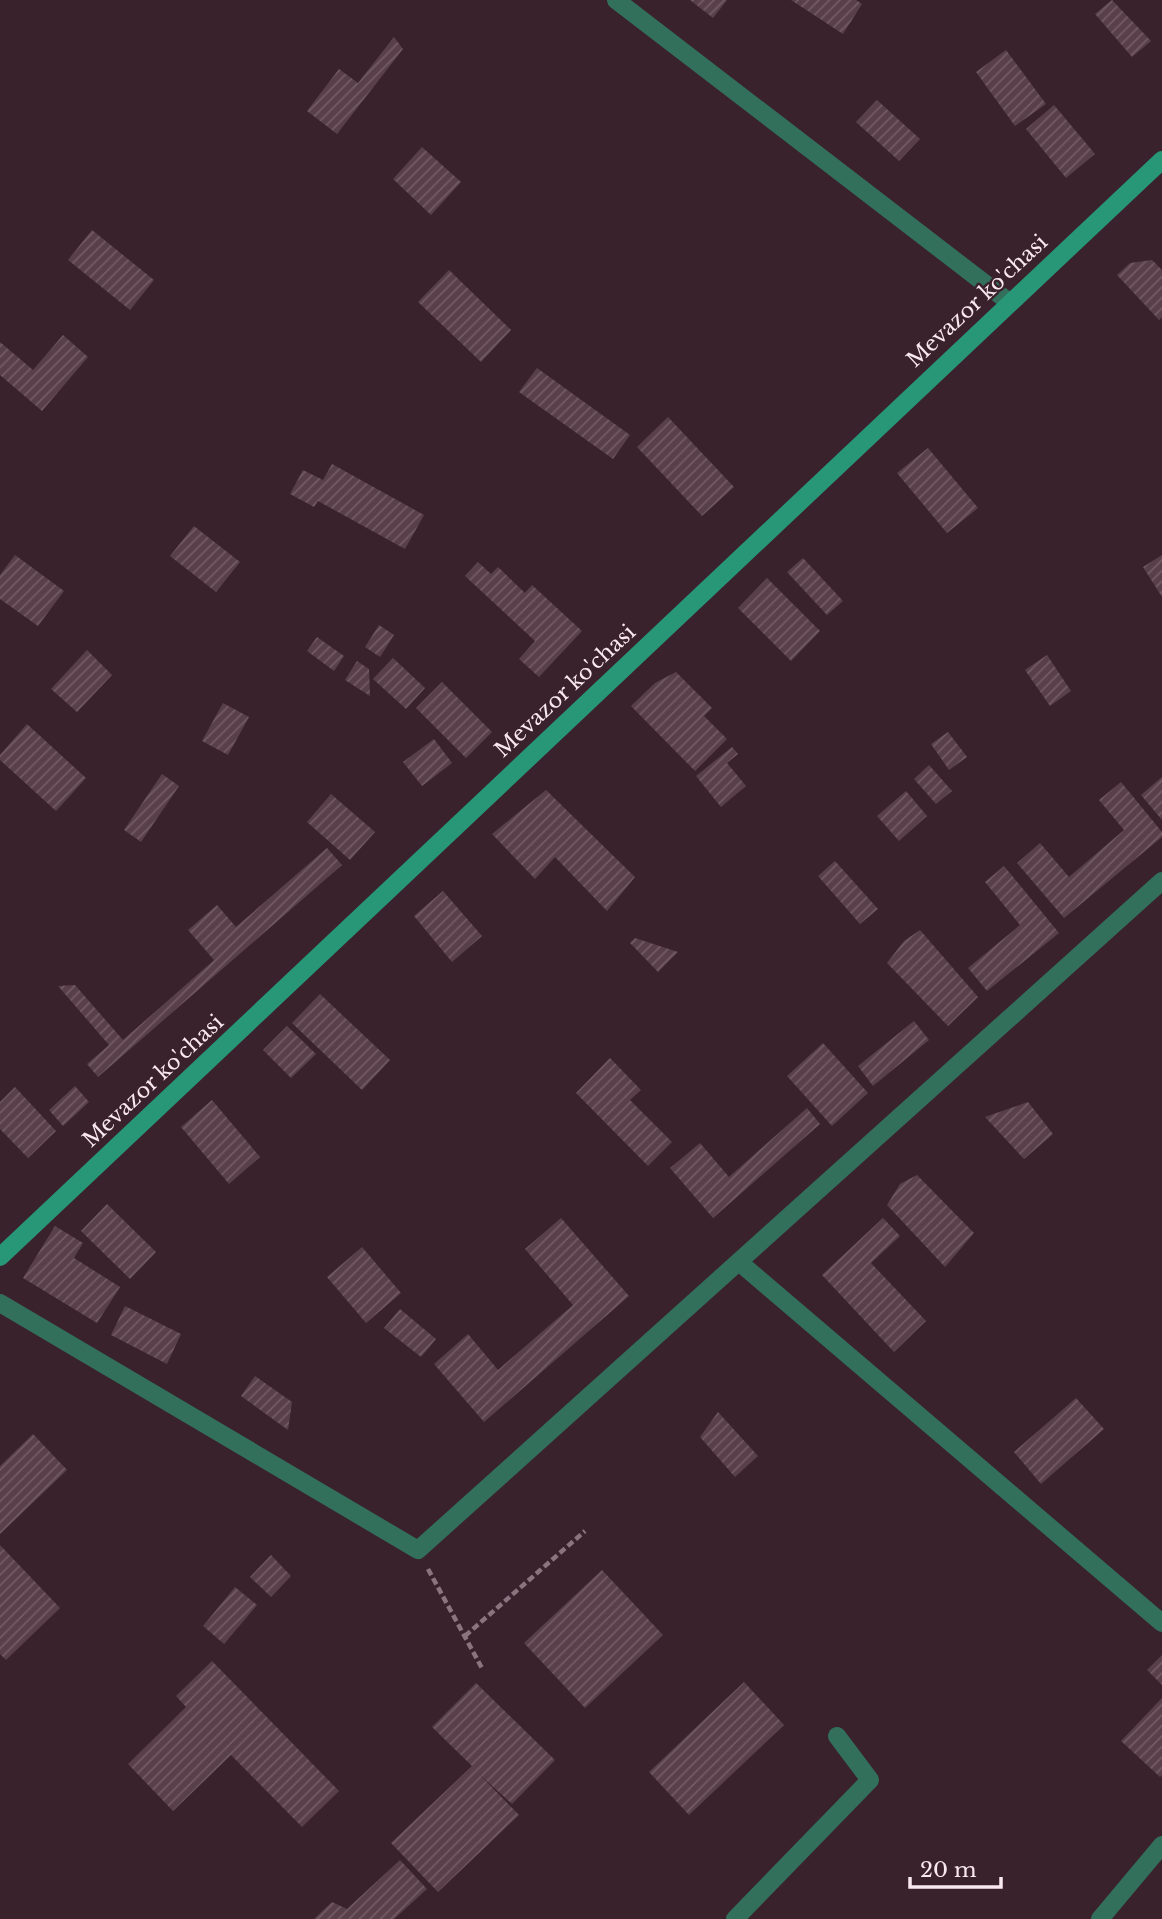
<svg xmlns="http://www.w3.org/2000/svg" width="1162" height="1919" font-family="'Libre Baskerville',serif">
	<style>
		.building { fill: url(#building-hatch) }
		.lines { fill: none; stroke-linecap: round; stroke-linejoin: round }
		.path { stroke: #8a747e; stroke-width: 4.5; stroke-dasharray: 7 3.5; stroke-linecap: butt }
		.street { stroke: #32705c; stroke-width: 18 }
		.secondary { stroke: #279778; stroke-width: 18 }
		.labels { text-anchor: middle; stroke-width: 5; stroke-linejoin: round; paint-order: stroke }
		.street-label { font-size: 21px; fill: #f9e8ef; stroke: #3a222d }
	</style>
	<defs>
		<pattern id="building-hatch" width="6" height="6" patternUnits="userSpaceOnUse" patternTransform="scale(1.75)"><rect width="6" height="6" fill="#593f4a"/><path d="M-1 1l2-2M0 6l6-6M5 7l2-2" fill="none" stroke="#725b64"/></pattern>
	</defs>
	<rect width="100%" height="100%" fill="#3a222d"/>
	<!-- building -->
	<g class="building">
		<polygon points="690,0 727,0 713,18"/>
		<polygon points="791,0 856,0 862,4 843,34"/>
		<polygon points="1112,0 1151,41 1132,57 1095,14"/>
		<polygon points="394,37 403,49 337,134 307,111 339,69 358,83"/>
		<polygon points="1006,50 1046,104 1015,126 976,72"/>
		<polygon points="877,100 920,139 899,161 856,122"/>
		<polygon points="1054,105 1095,154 1066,178 1026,129"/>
		<polygon points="422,147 461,182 431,215 393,179"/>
		<polygon points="92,230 154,280 130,310 68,260"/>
		<polygon points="1152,260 1162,270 1162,317 1159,320 1117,275 1130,263"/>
		<polygon points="449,270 511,330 481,362 418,302"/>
		<polygon points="63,335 88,357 42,411 0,375 0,342 33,370"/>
		<polygon points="537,368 630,435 613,459 519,392"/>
		<polygon points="668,417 734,487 702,516 637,447"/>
		<polygon points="928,448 978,508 947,533 897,473"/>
		<polygon points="332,464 424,515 405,549 318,501 314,507 290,494 303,470 323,480"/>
		<polygon points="194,526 240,562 216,592 170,556"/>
		<polygon points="15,555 64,591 38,626 0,599 0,575"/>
		<polygon points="1162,555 1162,597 1143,567"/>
		<polygon points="803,558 843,601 827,615 787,572"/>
		<polygon points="478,562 491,574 498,567 525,593 532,585 582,631 539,677 519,659 535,641 465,576"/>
		<polygon points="767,578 820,631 791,661 738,608"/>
		<polygon points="379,625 394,635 380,657 365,647"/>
		<polygon points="317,637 344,656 334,671 307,651"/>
		<polygon points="87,650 112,675 77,712 51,689"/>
		<polygon points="1047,655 1071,691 1050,706 1025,670"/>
		<polygon points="393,658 425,688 406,709 373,679"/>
		<polygon points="357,661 369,669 370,696 345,680"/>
		<polygon points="676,672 712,708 704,716 727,739 695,771 631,706 655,683"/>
		<polygon points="442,682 492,732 466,758 416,708"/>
		<polygon points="223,703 249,717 228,755 202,741"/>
		<polygon points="27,724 86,778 56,811 0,760 0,755"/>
		<polygon points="948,732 967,757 949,770 931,744"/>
		<polygon points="434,739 452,763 422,786 403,762"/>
		<polygon points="732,747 738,754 727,763 746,786 721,807 696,776"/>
		<polygon points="929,765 952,791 936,804 914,779"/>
		<polygon points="162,774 179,786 141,842 124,830"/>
		<polygon points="1162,777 1162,820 1141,795"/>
		<polygon points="1121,782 1162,832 1162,837 1064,918 1017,863 1040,843 1069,877 1124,830 1099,800"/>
		<polygon points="546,790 635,877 607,911 555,857 535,879 492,834"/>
		<polygon points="906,791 927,816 899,841 877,816"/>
		<polygon points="331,794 375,832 350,860 307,822"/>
		<polygon points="327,848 342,865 98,1077 87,1064 109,1045 58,986 75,985 123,1040 214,960 188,930 217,905 236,927"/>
		<polygon points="835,861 878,909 860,924 818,876"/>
		<polygon points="1004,866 1059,933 987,991 968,968 1020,925 985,882"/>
		<polygon points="443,891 482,936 452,962 414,916"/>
		<polygon points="920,930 978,997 948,1026 887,963 904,941"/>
		<polygon points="635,938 678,952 658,972 630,943"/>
		<polygon points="320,994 390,1060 362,1090 292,1023"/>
		<polygon points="914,1021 929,1040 873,1086 858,1066"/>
		<polygon points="287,1026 316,1054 291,1078 263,1050"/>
		<polygon points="823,1043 868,1093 832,1126 787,1076"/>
		<polygon points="610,1058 641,1090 630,1100 672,1142 648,1166 576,1093"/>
		<polygon points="75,1086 89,1102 63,1126 49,1110"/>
		<polygon points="15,1087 56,1131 28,1158 0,1129 0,1102"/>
		<polygon points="212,1100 260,1157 229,1184 181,1127"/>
		<polygon points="1028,1102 1053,1134 1024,1159 985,1117"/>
		<polygon points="807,1108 820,1124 713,1218 670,1168 700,1143 729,1177"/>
		<polygon points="917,1175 974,1233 945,1267 887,1205 900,1184"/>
		<polygon points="107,1204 156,1252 130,1279 81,1231"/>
		<polygon points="561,1218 629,1296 484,1422 434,1364 468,1334 498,1370 573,1305 525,1249"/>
		<polygon points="883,1218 900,1236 871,1263 926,1321 894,1352 822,1275"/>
		<polygon points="55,1226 83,1243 74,1258 120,1287 97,1323 23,1278"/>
		<polygon points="362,1247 401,1293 366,1323 327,1277"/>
		<polygon points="125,1306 181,1334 167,1364 111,1335"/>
		<polygon points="400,1309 436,1339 421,1357 384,1328"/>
		<polygon points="255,1376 292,1402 288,1430 241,1396"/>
		<polygon points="1076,1398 1104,1429 1041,1484 1014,1452"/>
		<polygon points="718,1412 758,1456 735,1477 700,1437"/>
		<polygon points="33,1434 67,1470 0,1534 0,1466"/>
		<polygon points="0,1545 60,1608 6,1660 0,1654"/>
		<polygon points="271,1555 291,1576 271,1597 250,1577"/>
		<polygon points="602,1570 663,1635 585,1708 524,1643"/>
		<polygon points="235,1587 257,1605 224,1644 203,1626"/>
		<polygon points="1162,1655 1162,1685 1147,1670"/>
		<polygon points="212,1661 339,1791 302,1827 231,1755 173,1811 128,1764 186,1707 176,1696"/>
		<polygon points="744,1682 784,1725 689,1815 649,1772"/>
		<polygon points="476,1683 555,1760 512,1804 479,1774 519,1815 438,1892 391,1843 472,1766 432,1727"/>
		<polygon points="1162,1698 1162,1775 1160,1777 1121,1741"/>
		<polygon points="400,1860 427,1889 394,1919 314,1919 332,1902 347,1909"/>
	</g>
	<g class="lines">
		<!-- path -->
		<g class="path">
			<polyline points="428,1569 483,1670"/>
			<polyline points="465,1636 585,1531"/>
		</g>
		<!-- street -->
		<g class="street">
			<polyline points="616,0 1009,302"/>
			<polyline points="739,1262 1162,1623"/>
			<polyline points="0,1303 418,1550 1162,881"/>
			<polyline points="735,1919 870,1780 837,1736"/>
			<polyline points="1100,1919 1162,1845"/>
		</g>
		<!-- secondary -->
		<polyline class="secondary" points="0,1257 1162,160"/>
	</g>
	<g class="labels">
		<!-- street labels -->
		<g class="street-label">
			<text transform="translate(977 301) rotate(-43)" y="7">Mevazor ko'chasi</text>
			<text transform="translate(565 691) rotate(-43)" y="7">Mevazor ko'chasi</text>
			<text transform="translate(153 1081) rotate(-43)" y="7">Mevazor ko'chasi</text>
		</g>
	</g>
	<!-- scale -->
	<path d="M910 1877v10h91v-10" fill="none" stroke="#f9e8ef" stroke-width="3.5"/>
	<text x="920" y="1877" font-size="21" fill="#f9e8ef" stroke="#3a222d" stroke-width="5" paint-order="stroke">20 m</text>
</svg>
